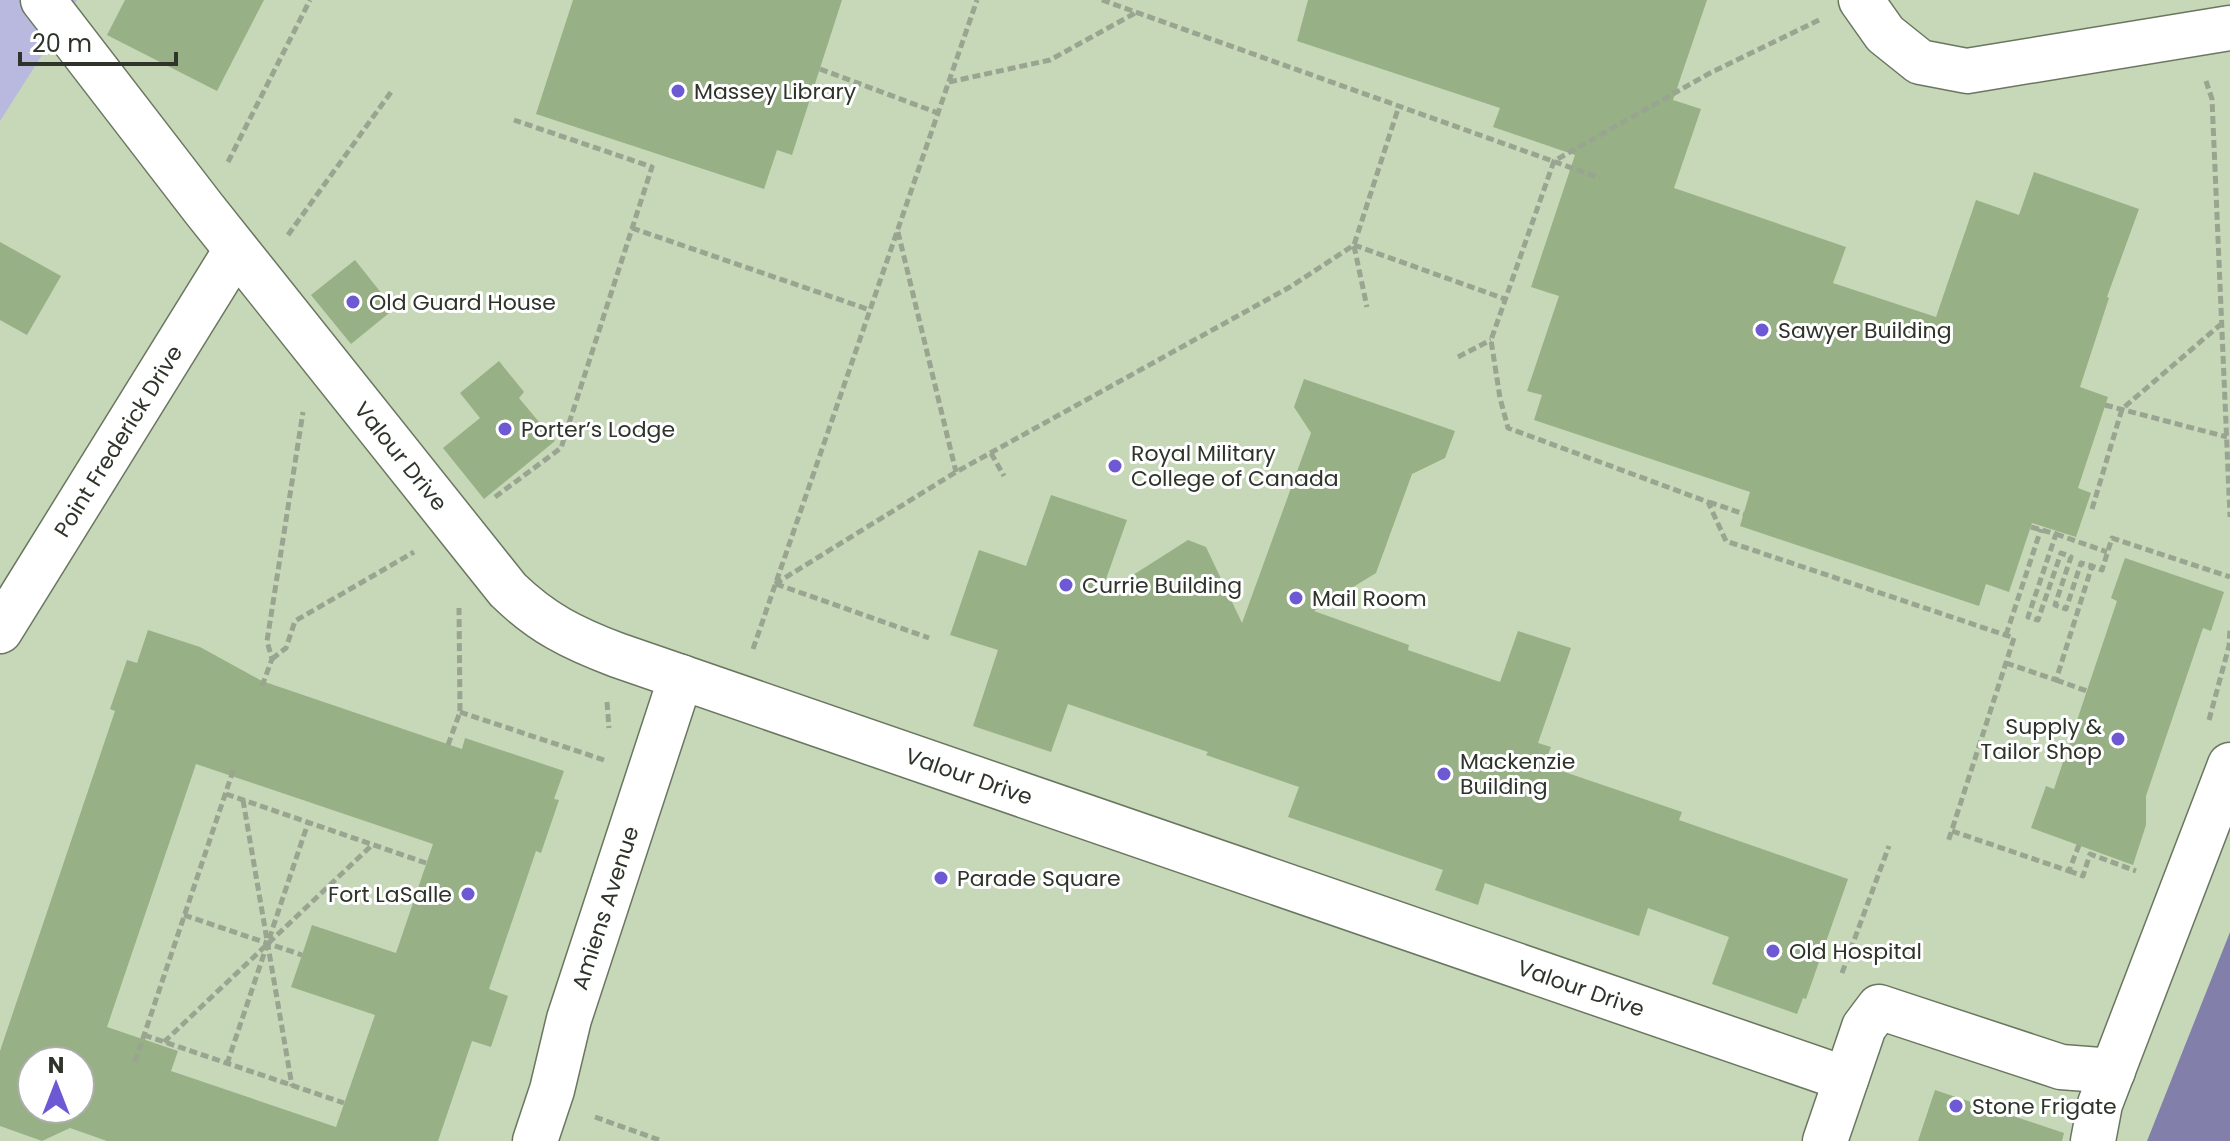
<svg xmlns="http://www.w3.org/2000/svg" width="2230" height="1141" font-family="Poppins,sans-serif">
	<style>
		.built { fill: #c6d8b8; fill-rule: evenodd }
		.green { fill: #b9b8de }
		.water { fill: #8280ab }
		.building { fill: #98b085; fill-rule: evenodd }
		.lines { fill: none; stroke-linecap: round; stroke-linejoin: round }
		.minor-casing { stroke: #6a7760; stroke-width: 47 }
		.path { stroke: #99a590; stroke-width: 5; stroke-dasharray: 8 4; stroke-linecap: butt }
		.minor { stroke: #fff; stroke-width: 44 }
		.poi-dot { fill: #6d59d3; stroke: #fff; stroke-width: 3 }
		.labels { text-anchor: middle; stroke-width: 6; stroke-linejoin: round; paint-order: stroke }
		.poi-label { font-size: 22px; fill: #2e342a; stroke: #fff; text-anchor: start }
		.street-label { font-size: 22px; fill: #2e342a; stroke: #fff }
	</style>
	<rect width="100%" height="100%" fill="#d5e4ca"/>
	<!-- built -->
	<path class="built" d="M0 0H2230V932L2147 1141H0ZM32 1061H80V1109H32Z"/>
	<!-- green -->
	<polygon class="green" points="0,0 77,0 0,121"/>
	<!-- water -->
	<polygon class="water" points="2230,932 2230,1141 2147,1141"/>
	<!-- building -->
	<g class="building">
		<polygon points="125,0 264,0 217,91 107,35"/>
		<polygon points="573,0 842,0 792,155 777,150 764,189 536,114"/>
		<polygon points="1308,0 1707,0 1673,100 1701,109 1674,188 1846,247 1833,283 1936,317 1976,200 2019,215 2034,172 2139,209 2107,297 2109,298 2080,387 2108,397 2078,488 2091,493 2076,537 2032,523 2009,592 1986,584 1979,606 1740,526 1750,492 1534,420 1542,395 1527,391 1559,296 1531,287 1575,155 1493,127 1500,108 1297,41"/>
		<polygon points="0,242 61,276 27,335 0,320"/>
		<polygon points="355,260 394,309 351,344 311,295"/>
		<polygon points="499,361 524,392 519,398 555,441 484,499 443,448 480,418 460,393"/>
		<polygon points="1304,379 1455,431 1445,458 1412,474 1376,573 1314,611 1409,645 1408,650 1500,682 1518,631 1571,648 1538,743 1551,747 1544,765 1682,812 1679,820 1848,879 1806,999 1803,998 1797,1014 1712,984 1729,937 1648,908 1639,936 1485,883 1478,905 1435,890 1443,870 1288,817 1299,787 1206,755 1208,752 1068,704 1051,752 973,726 998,650 950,635 979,550 1026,566 1051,495 1127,520 1100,596 1188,540 1206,547 1242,623 1311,433 1294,407"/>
		<polygon points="2125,558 2224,592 2211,631 2203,628 2146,796 2146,825 2133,865 2031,828 2046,786 2054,789 2117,601 2111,598"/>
		<path d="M148 630 200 647 262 681 462 749 465 738 564 771 554 799 559 800 541 853 536 851 489 989 508 996 491 1047 472 1041 438 1141H107L70 1128 42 1141 0 1126V1051L115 711 110 709 127 660 137 663ZM196 764 433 844 396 953 312 925 302 955 291 987 375 1015 336 1127 171 1071 178 1051 107 1027ZM32 1061H80V1109H32Z"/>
		<polygon points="1935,1090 2064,1133 2062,1141 1918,1141"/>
	</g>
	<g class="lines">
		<!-- minor casing -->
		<g class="minor-casing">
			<g id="minor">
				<path d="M43 0 204 209 508 590C542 623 572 638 617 655L1846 1079"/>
				<polyline points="1861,0 1885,34 1920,62 1967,71 2230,28"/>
				<polyline points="0,631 236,250"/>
				<polyline points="535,1141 552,1090 569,1019 681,677"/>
				<polyline points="1825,1141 1864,1027 1879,1007 2061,1067 2113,1071"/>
				<polyline points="2093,1141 2100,1104 2230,765"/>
			</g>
		</g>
		<!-- path -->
		<g class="path">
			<polyline points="1102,0 1600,178"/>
			<polyline points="1819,20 1710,73 1554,161 1491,340 1500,398 1508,428 1708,502 1726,541 2014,638 1948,842"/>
			<polyline points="820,69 938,113"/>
			<polyline points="2206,81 2212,99 2230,517"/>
			<polyline points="949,82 1050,60 1137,12"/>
			<polyline points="228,162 310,0"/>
			<polyline points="632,228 870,310"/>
			<polyline points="898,232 956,472"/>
			<polyline points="288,235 391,92"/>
			<polyline points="1354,245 1505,299"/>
			<polyline points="1354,246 1367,307"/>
			<polyline points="1458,357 1491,340"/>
			<polyline points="2105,405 2227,437"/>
			<polyline points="991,453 1004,476"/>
			<polyline points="495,497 561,448 652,167 514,120"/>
			<polyline points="1709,502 1744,514"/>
			<polyline points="2092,509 2122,409 2220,325"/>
			<polyline points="2031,527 2056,534 2028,617 2038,620 2061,553 2071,557 2055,605 2066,609 2081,563 2092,566"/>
			<polyline points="2056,534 2107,552"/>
			<polyline points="775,584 956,472 1290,287 1354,245 1399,106"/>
			<polyline points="776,584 929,638"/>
			<polyline points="2006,635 2041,529"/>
			<polyline points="753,649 977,0"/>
			<polyline points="272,659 286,648 295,621 414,552"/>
			<polyline points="2006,663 2056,680 2092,566 2102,570 2112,538 2230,577"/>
			<polyline points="2056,680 2087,691"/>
			<polyline points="262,686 272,659 267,641 303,412"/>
			<polyline points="607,702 609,728"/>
			<polyline points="460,712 604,760"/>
			<polyline points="2209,720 2229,646 2230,628"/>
			<polyline points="448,745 460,712 459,608"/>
			<polyline points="226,794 426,863"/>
			<polyline points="243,800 292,1086"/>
			<polyline points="1952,831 2069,871 2079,845"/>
			<polyline points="2069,871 2083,876 2090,854 2136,871"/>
			<polyline points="184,915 302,955"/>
			<polyline points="1842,973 1889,846"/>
			<polyline points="144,1035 344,1103"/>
			<polyline points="164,1042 372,845"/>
			<polyline points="135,1062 234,768"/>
			<polyline points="227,1064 308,823"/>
			<polyline points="595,1117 662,1141"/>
		</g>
		<!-- minor -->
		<use href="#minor" class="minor"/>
	</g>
	<!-- markers -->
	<g class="poi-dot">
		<circle cx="678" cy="91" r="8"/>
		<circle cx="353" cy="302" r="8"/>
		<circle cx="1762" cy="330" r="8"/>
		<circle cx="505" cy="429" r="8"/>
		<circle cx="1115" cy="466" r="8"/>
		<circle cx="1066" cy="585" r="8"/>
		<circle cx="1296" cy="598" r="8"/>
		<circle cx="2118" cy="739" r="8"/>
		<circle cx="1444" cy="774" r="8"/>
		<circle cx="941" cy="878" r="8"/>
		<circle cx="468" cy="894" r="8"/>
		<circle cx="1773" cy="951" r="8"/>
		<circle cx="1956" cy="1106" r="8"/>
	</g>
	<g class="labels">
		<!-- poi labels -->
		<g class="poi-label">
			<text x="694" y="99">Massey Library</text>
			<text x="369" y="310">Old Guard House</text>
			<text x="1778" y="338">Sawyer Building</text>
			<text x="521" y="437">Porter’s Lodge</text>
			<text x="1131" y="461">Royal Military<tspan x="1131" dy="25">College of Canada</tspan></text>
			<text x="1082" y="593">Currie Building</text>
			<text x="1312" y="606">Mail Room</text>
			<text x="2102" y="734" text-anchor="end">Supply &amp;<tspan x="2102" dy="25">Tailor Shop</tspan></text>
			<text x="1460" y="769">Mackenzie<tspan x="1460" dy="25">Building</tspan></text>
			<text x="957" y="886">Parade Square</text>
			<text x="452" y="902" text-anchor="end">Fort LaSalle</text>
			<text x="1789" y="959">Old Hospital</text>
			<text x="1972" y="1114">Stone Frigate</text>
		</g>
		<!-- street labels -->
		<g class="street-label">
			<text transform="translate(118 441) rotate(-58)" y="8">Point Frederick Drive</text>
			<text transform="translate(401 456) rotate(51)" y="8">Valour Drive</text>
			<text transform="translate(969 776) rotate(19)" y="8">Valour Drive</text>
			<text transform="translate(605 908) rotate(-72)" y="8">Amiens Avenue</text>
			<text transform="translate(1581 988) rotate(19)" y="8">Valour Drive</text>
		</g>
	</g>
	<!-- north arrow -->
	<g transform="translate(56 1085)"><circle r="38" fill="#ffffff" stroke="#abaeaa" stroke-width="2"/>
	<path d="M0-6L14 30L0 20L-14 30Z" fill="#6d59d3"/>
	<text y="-12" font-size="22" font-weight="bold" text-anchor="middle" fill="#2e342a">N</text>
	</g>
	<!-- scale -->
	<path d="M20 52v12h156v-12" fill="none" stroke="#2e342a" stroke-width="4"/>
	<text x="32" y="52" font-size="24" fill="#2e342a" stroke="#ffffff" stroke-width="6" paint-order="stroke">20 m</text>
</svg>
